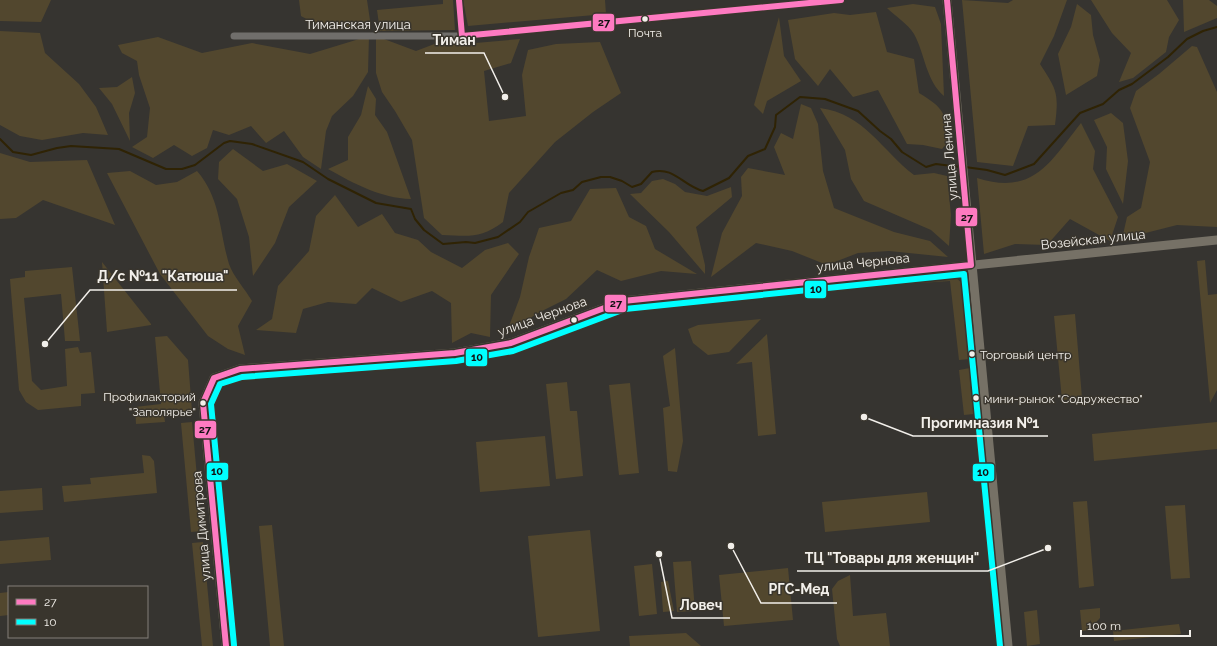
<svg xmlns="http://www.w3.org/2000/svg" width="1217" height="646" font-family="Raleway,sans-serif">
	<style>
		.green { fill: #52472e }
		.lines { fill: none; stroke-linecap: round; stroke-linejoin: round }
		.stream { stroke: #2f2304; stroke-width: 2 }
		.minor { stroke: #706e6b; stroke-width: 7 }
		.major { stroke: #767166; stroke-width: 9 }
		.bus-1-casing { stroke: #39352d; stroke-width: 9 }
		.bus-2-casing { stroke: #39352d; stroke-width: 9 }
		.bus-1 { stroke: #fe7ac1; stroke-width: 6 }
		.bus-2 { stroke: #0ff; stroke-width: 6 }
		.bus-dot { fill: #f2efea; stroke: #39352d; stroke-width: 1.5 }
		.labels { text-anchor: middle; stroke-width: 3; stroke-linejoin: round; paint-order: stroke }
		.bus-label { font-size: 12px; fill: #f2efea; stroke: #39352d; text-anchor: start }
		.street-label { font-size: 13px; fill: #f2efea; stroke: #39352d }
		.leader { fill: none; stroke: #f2efea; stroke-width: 1.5 }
		.callout-dot { fill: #f2efea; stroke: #39352d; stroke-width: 1.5 }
		.callout-label { font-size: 14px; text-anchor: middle; font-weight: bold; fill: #f2efea; stroke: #39352d; stroke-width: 3; stroke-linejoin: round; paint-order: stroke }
		.line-badge { stroke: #39352d; stroke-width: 1.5 }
		.pale-badge-label { font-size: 11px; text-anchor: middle; font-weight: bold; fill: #111 }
	</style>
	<rect width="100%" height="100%" fill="#363430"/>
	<!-- green -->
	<g class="green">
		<polygon points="0,0 51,0 41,22 0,21"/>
		<polygon points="299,0 367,0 371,27 324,29 301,16"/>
		<polygon points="443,0 453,0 455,30 380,31 377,10 443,4"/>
		<polygon points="463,0 605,0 606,14 468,26"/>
		<path d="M962 0 1008 3 1013 0H1067L1054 36 1040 64C1057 90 1059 93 1055 125L1028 126 1013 166 977 162Z"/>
		<polygon points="1091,0 1167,0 1179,20 1169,37 1166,52 1133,78 1119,82 1131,53 1112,33"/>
		<polygon points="1183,0 1209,0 1217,6 1217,18 1184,32"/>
		<path d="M913 4 935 7 941 24 944 96C926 81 925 54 914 34 908 24 895 16 887 8Z"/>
		<polygon points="1077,4 1091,15 1093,35 1100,60 1097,76 1066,95 1058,54 1071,27"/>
		<path d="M876 12 887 52 914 59 919 93C945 109 946 113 948 142L942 149 923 145 907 144 878 90 853 97 830 69 818 86 795 59 788 20 834 13 850 15Z"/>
		<polygon points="779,17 784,56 801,81 767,101 763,114 754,105"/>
		<polygon points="0,31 40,33 45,53 79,84 96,107 108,135 83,133 42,140 20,136 0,125"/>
		<polygon points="369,36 368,72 353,96 332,116 326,131 321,169 303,157 284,131 266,143 251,126 229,135 213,130 207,148 192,156 174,145 153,158 132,147 147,137 150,108 139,75 137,61 122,53 118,45 158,37 202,53 252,43 310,54"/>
		<path d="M376 36 416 51 437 43 464 44 520 39 511 63 484 71 489 121 526 116 522 75 528 50 556 44 600 42 621 93 593 112 555 142 509 193 503 222C480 239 469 236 442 235L424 218 412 140 395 111 382 92 376 73Z"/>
		<polygon points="1192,46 1197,47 1217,92 1217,227 1177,225 1122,239 1127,217 1141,208 1150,162 1130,108 1136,91 1159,74"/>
		<polygon points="132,77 135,93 129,113 130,141 112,104 99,88 117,87"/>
		<path d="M368 86 376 99 375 115 387 132 411 199C380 198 355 184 328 169L348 160V137L361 115Z"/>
		<polygon points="801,104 811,108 818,124 823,171 834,208 894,232 930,241 948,257 889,251 858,253 827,265 792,251 756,243 711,277 722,233 742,196 741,177 748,168 785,175 774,147 781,133 793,139"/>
		<path d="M820 108C865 114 881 150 914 175L934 173 947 176 951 215 949 246 931 230 864 201 851 179 845 150Z"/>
		<polygon points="1111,113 1123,123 1128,161 1123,204 1106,169 1107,147 1094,120"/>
		<path d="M1081 123 1095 151 1093 169 1118 217 1110 241 1070 219 1047 245 1015 244 984 254 977 178C1034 196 1050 162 1081 123Z"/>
		<polygon points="233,149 263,171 287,164 317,181 289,207 275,243 253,276 249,237 237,199 218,179 219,162"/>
		<polygon points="0,153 30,162 87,160 115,225 43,200 16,218 0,219"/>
		<path d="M130 171 156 185 177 182 197 171C221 199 219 230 229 264 233 276 245 289 252 301L238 326 245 355 228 349 208 336 160 274 107 173Z"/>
		<polygon points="663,179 675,184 685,192 707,196 731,187 732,197 696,227 705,265 705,274 669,232 630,194 641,193 652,181"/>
		<polygon points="616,188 629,217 646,226 655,249 697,274 661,271 621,281 597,270 566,299 538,313 506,334 520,297 529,257 539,228 571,221 590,189"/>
		<polygon points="335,195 358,227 382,214 395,233 418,240 431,252 462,268 485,250 508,243 519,254 491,295 490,337 471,333 452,343 451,303 432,291 401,302 372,288 356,304 328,302 303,309 296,333 256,330 272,319 278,286 309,251 316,216"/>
		<polygon points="1205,260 1208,295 1217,294 1217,390 1210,403 1197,261"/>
		<polygon points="102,262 151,324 151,325 107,332"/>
		<polygon points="72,267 80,341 65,341 61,294 24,298 32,381 41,390 67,386 65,349 78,347 80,353 91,352 95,393 81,394 81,406 38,410 26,402 19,390 10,279 25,277 25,271"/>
		<polygon points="950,273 962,283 970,359 959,360 950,281 920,283 919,274"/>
		<polygon points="1075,314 1082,398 1062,400 1054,316"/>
		<polygon points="761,319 729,352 708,355 693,343 688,329 698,325"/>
		<polygon points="767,334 776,434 758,436 752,362 736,364"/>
		<polygon points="167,336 188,360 192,411 164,414 165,422 136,424 135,407 161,404 155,337"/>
		<polygon points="675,348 683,441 677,472 668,471 663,408 670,406 663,356"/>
		<polygon points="970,368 974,414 964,415 959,370"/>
		<polygon points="567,382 570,411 577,411 583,476 556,479 546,384"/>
		<polygon points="630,383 639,473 619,475 609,385"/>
		<polygon points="192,422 202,531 191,532 181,423"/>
		<polygon points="1217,422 1217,449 1094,461 1092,434"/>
		<polygon points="545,436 550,486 480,492 476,442"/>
		<polygon points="142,455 150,456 154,461 157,493 64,502 62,486 91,484 90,478 144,473"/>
		<polygon points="42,488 43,510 0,513 0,491"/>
		<polygon points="927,492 930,522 825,532 822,502"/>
		<polygon points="1087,501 1094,586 1079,588 1073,502"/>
		<polygon points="1185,505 1190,578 1171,579 1165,506"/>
		<polygon points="272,525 284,646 270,646 259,526"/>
		<polygon points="590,530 600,631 538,637 528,536"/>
		<polygon points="49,537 51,560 0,564 0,541"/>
		<polygon points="203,542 213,646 202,646 192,543"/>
		<polygon points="691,561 695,611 677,612 673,562"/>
		<polygon points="652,564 657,614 639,616 634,566"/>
		<polygon points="788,568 793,620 724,626 719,575"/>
		<polygon points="850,575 853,616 886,613 890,646 840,646 837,639 832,589 838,581"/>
		<polygon points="668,581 674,611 663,612 661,582"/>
		<polygon points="9,592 9,615 0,616 0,593"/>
		<polygon points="1100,608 1100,618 1089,630 1082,631 1080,610"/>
		<polygon points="1037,610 1040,644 1027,646 1024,612"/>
		<polygon points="1179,624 1181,634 1114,641 1113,631"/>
		<polygon points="686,633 701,646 630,646 629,636"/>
	</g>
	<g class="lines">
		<!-- stream -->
		<g class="stream">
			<path d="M0 139 13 152 31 155 57 148 71 146 119 149 166 169H182L195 165 224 143 230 141 252 144 303 162 328 179 376 203 411 209 415 219 424 230 443 244 466 242 475 243 498 237 520 222 528 212 561 193 573 190 582 182 601 177H610L622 181 632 187 641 184 652 172C674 166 683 186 703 191L729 178 748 156 765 149 775 127 776 115 800 97 825 99 858 111 880 131 891 139 902 152 926 167 936 164 960 167"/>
			<polyline points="965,167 987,170 1005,175 1034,164 1080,113 1103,104 1119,90 1132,84 1168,57 1187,39 1203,31 1217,27"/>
		</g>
		<!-- minor -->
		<g class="minor">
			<polyline points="459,0 462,36"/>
			<polyline points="234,36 462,36 841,0"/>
		</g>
		<!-- major -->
		<g class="major">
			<polyline points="947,0 1008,646"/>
			<polyline points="226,646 203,403 214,378 240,369 455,353 511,343 623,301 1217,240"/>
		</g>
		<!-- bus-1 casing -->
		<g class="bus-1-casing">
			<g id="bus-1">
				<polyline points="459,0 462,36 841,0"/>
				<polyline points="226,646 203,403 214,378 240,369 455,353 511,343 623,301 971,265 947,0"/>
			</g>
		</g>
		<!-- bus-2 casing -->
		<g class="bus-2-casing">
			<polyline id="bus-2" points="234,645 211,404 220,384 242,377 456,361 513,351 625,309 964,274 1000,646"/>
		</g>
		<!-- bus-1 -->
		<use href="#bus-1" class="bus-1"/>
		<!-- bus-2 -->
		<use href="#bus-2" class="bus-2"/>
	</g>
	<!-- markers -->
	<g class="bus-dot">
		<circle cx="645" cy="19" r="3.5"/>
		<circle cx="574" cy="320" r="3.5"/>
		<circle cx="972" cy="354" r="3.5"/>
		<circle cx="976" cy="398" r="3.5"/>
		<circle cx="203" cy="403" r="3.5"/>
	</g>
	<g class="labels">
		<!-- bus labels -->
		<g class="bus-label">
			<text x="645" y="37" text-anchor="middle">Почта</text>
			<text x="980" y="359">Торговый центр</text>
			<text x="196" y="401" text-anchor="end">Профилакторий<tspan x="196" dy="15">"Заполярье"</tspan></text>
			<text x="984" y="403">мини-рынок "Содружество"</text>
		</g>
		<!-- street labels -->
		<g class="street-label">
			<text x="358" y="29">Тиманская улица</text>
			<text transform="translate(949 157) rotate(-95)" y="5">улица Ленина</text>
			<text transform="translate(1093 239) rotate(-6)" y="5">Возейская улица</text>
			<text transform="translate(863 262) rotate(-6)" y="5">улица Чернова</text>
			<text transform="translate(542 316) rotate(-20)" y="5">улица Чернова</text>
			<text transform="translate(201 526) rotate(-95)" y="5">улица Димитрова</text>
		</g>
	</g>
	<!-- callouts -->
	<path class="leader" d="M505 97L484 53H425M45 344L90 290H237M864 417L913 436H1048M1048 548L988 571H797M731 546L761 603H837M659 554L672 618H730"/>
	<g class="callout-dot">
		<circle cx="505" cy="97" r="4"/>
		<circle cx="45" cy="344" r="4"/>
		<circle cx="864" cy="417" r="4"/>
		<circle cx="1048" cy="548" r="4"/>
		<circle cx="731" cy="546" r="4"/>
		<circle cx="659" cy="554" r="4"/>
	</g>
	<g class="callout-label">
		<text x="454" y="45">Тиман</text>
		<text x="163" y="281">Д/с №11 "Катюша"</text>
		<text x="980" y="428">Прогимназия №1</text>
		<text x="892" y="563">ТЦ "Товары для женщин"</text>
		<text x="799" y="594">РГС-Мед</text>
		<text x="701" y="610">Ловеч</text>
	</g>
	<g class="line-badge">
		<rect x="592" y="13" width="23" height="19" rx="4" fill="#fe7ac1"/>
		<rect x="955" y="207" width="23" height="20" rx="4" fill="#fe7ac1"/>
		<rect x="804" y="280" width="23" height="19" rx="4" fill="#0ff"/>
		<rect x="604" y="294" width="23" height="19" rx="4" fill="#fe7ac1"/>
		<rect x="465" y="348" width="23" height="19" rx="4" fill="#0ff"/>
		<rect x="194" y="420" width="23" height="19" rx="4" fill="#fe7ac1"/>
		<rect x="206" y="462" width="23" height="19" rx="4" fill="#0ff"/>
		<rect x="972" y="463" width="23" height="19" rx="4" fill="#0ff"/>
	</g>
	<g class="pale-badge-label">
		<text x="604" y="26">27</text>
		<text x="967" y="221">27</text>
		<text x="816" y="293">10</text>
		<text x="616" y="307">27</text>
		<text x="477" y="361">10</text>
		<text x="205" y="433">27</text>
		<text x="217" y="475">10</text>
		<text x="983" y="476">10</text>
	</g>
	<!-- legend -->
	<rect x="8" y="586" width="140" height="52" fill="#39352d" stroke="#837f79"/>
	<rect x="16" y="599" width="20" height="6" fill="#fe7ac1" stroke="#837f79"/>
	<text x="44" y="606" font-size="12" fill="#f2efea">27</text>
	<rect x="16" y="619" width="20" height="6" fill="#00ffff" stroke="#837f79"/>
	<text x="44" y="626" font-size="12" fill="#f2efea">10</text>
	<!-- scale -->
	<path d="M1081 630v6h109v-6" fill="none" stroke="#f2efea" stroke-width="2"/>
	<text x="1087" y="630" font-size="12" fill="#f2efea" stroke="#39352d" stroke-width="3" paint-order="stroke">100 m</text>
</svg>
